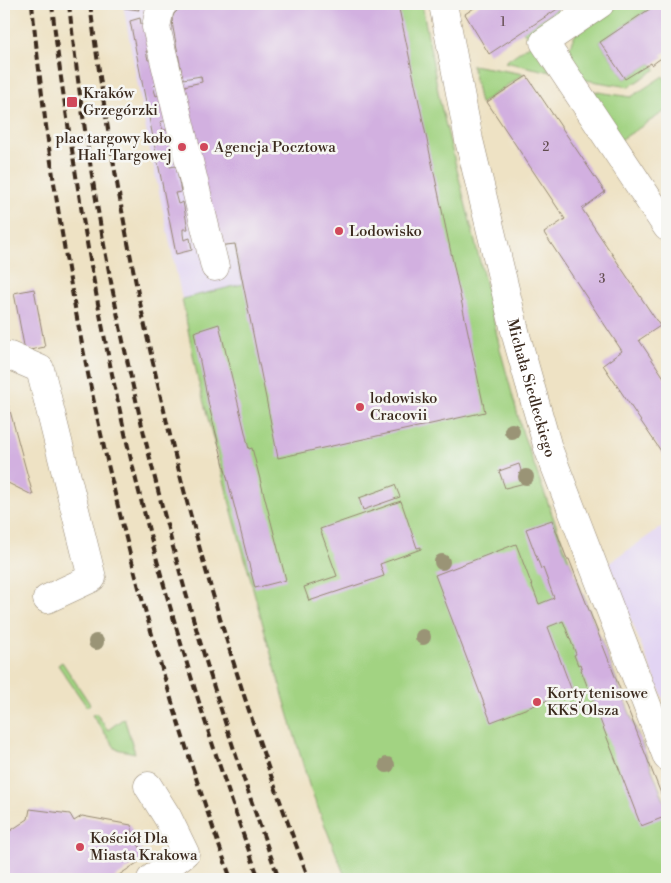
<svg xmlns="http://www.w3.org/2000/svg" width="671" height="883" font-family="'Libre Bodoni',serif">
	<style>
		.built { fill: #e2d4f3 }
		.green { fill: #a2d382; stroke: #6e7e50 }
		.building { fill: #d2b0e0 }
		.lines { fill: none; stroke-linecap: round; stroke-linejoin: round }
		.minor-casing { stroke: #948671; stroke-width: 29 }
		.minor { stroke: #fff; stroke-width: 28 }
		.rail { stroke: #3b2a1e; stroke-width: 4; stroke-dasharray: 8 4; stroke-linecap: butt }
		.tree { fill: #9a9476 }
		.poi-dot { fill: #d1495b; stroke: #f6f6f2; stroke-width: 2 }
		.labels { text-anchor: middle; stroke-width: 5; stroke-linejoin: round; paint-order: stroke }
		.number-label { font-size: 12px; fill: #614c4e }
		.poi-label { font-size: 15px; fill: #3b2a1e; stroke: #f6f6f2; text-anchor: start }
		.street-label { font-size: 15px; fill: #3b2a1e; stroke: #f6f6f2 }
	</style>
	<rect width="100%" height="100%" fill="#f6f6f2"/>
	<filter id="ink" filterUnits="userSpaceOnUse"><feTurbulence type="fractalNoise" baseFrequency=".02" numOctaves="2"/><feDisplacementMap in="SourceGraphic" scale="10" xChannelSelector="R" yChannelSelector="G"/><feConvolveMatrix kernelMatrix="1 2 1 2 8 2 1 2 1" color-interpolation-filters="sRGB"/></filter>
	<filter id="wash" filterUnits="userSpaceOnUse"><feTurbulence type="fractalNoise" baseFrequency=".0096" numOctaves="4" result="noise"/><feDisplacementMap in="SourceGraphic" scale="20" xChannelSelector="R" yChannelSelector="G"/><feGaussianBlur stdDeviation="1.12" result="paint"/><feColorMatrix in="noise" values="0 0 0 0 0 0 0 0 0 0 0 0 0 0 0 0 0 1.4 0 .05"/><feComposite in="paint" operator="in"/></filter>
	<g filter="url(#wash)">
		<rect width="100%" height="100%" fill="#eee2c4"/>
		<!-- built -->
		<g class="built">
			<polygon points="123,4 267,4 190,20 243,285 182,299 148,141"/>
			<polygon points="667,523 667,708 608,564"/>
		</g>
		<!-- green -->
		<g class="green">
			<polygon points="267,4 422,4 440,102 488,294 500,349 523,434 561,539 667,808 667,879 346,879 309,785 269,647 230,504 198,380 182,299 243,284 190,20"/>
			<path d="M616 4H657L600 42 625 79 651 63 656 69 629 87 579 79C576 73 571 65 570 58 565 31 598 16 616 4Z"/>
			<polygon points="557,9 563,17 529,39 523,31"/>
			<polygon points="532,43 551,72 505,62"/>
			<polygon points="472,65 524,74 480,104"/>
			<polygon points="663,76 667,82 667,110 619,141 585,90 631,97"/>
			<polygon points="62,662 90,704 87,707 58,665"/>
			<polygon points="96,713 108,730 124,718 135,753 116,749 92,715"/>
		</g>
		<g id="blocks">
			<!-- building -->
			<g class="building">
				<polygon points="124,4 137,4 139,10 124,8"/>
				<polygon points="204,4 398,4 485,412 278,458 235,244 217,246 184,86 202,82 201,76 183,79 173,28 172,19 174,14 178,10"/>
				<polygon points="480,4 565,4 489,54 465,14"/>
				<polygon points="657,4 667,4 667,51 661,55 663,57 657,61 652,65 651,63 625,79 600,42"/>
				<polygon points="140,18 141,24 147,23 153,49 146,51 148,60 154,59 159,84 153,86 156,96 161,94 167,120 160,122 163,130 169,130 174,156 167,158 168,163 170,167 176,166 181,192 175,193 178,204 183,202 188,229 183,229 183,234 184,240 190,238 192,250 176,254 130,21"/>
				<polygon points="527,76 605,192 582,209 660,326 639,340 667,382 667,460 603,365 622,351 544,233 565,219 487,102"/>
				<polygon points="34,289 45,347 25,351 14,293"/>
				<polygon points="219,324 249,449 252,448 286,580 255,588 209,406 194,332"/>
				<polygon points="4,389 33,495 32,495 4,481"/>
				<polygon points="519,464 525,483 505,488 499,471"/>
				<polygon points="395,485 400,497 363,510 359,498"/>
				<polygon points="401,501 417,548 421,547 421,549 380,564 384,576 309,601 304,587 337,576 320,529"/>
				<polygon points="552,520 567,559 569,559 667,809 667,816 641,826 581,670 582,670 580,664 578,665 574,655 576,654 563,621 548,627 572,691 491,722 435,575 516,544 539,604 554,598 543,568 541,569 526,529"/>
				<polygon points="30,809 70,814 74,821 82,816 131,825 134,838 146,857 113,879 4,879 4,823 10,831 28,819"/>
			</g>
		</g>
	</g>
	<g filter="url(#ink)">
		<use href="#blocks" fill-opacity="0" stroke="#948671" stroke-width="1"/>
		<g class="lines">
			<!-- minor casing -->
			<g class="minor-casing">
				<g id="minor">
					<polyline points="163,4 160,8 156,27 215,267"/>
					<path id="s1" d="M443 4 469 140 517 339 548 448 667 757"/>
					<polyline points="600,4 544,42 667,227"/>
					<polyline points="10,356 40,369 92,578 47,599"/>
					<polyline points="148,786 168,818 185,853 151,879"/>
				</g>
			</g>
			<!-- minor -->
			<use href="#minor" class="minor"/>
			<!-- rail -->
			<g class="rail">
				<path d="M32 4C61 303 129 597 231 879"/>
				<path d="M52 4C57 55 65 106 73 156 89 262 109 368 134 472 168 610 211 746 259 879"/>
				<path d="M69 4C101 303 176 597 279 879"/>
				<path d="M90 4C128 303 201 598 309 879"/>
			</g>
		</g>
		<!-- trees -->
		<g class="tree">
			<circle cx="512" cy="431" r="8"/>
			<circle cx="526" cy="477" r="8"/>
			<circle cx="442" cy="562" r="8"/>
			<circle cx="423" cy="637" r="8"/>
			<circle cx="96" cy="642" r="8"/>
			<circle cx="387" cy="765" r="8"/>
		</g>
	</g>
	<!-- markers -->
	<g class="poi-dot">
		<rect x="66" y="96" width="12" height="12" rx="2.5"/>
		<circle cx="182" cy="147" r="5"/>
		<circle cx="204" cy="147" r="5"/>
		<circle cx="339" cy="231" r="5"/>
		<circle cx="360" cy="407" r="5"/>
		<circle cx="537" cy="702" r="5"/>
		<circle cx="80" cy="847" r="5"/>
	</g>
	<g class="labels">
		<!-- number labels -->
		<g class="number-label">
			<text x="503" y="26">1</text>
			<text x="546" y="151">2</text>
			<text x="602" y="283">3</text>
		</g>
		<!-- poi labels -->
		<g class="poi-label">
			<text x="83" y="98">Kraków<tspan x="83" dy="17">Grzegórzki</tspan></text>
			<text x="172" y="143" text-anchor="end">plac targowy koło<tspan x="172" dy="17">Hali Targowej</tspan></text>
			<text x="214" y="152">Agencja Pocztowa</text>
			<text x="349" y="236">Lodowisko</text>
			<text x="370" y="403">lodowisko<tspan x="370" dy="17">Cracovii</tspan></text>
			<text x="547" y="698">Korty tenisowe<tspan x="547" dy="17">KKS Olsza</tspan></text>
			<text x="90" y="843">Kościół Dla<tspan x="90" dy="17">Miasta Krakowa</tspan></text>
		</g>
		<!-- street labels -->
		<g class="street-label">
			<text dy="5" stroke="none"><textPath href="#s1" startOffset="394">Michała Siedleckiego</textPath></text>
		</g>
	</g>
	<!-- margin -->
	<rect width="671" height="883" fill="none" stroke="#f6f6f2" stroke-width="20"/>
</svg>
